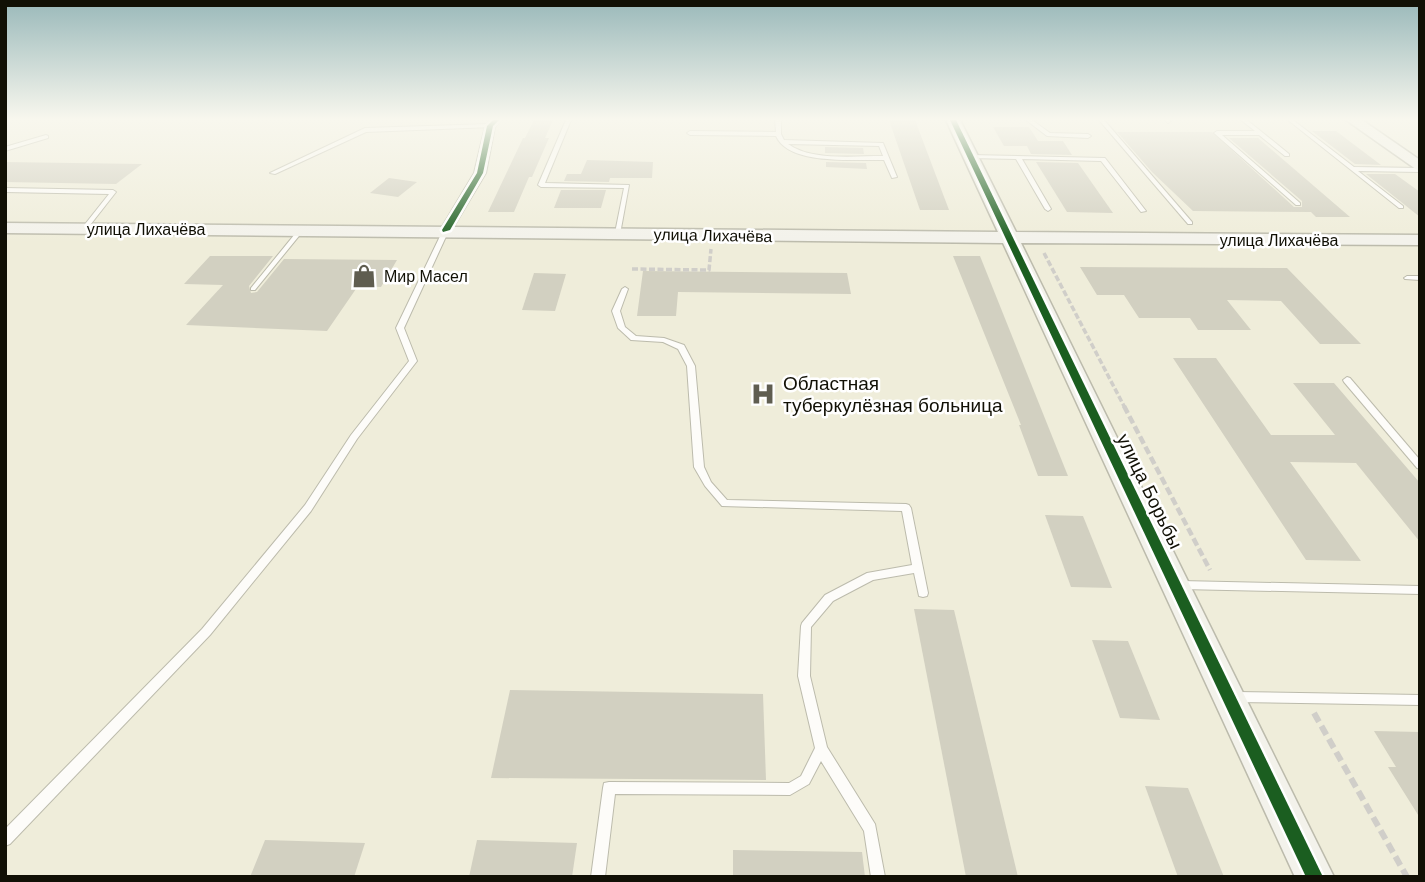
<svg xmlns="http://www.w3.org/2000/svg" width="1425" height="882" font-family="Arial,sans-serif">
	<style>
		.building { fill: #d2d0c1 }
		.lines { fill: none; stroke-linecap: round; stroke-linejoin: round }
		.lane-casing { stroke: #bcbbac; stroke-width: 2 }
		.street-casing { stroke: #bcbbac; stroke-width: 2 }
		.secondary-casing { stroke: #bcbbac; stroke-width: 3 }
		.path-far2 { stroke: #d0cec9; stroke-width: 3.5; stroke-dasharray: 6 2.5; stroke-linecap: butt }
		.path-far1 { stroke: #d0cec9; stroke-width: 4.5; stroke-dasharray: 8 3.5; stroke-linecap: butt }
		.path { stroke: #d0cec9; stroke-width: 6; stroke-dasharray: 10 5; stroke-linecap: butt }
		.lane { fill: #fdfcf9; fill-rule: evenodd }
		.street { fill: #fdfcf9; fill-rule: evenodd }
		.secondary { fill: #f3f2eb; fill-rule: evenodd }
		.cycleway-casing { stroke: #fff; stroke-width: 5 }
		.cycleway { fill: #1b5e20; fill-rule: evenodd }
		.labels { text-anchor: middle; stroke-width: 5; stroke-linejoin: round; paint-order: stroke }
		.far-street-label { font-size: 16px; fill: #111005; stroke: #fff }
		.far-poi-label { font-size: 16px; fill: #111005; stroke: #fff; text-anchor: start }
		.poi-label { font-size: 19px; fill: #111005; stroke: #fff; text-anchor: start }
		.street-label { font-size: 19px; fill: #111005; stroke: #fff }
	</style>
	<rect width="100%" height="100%" fill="#efedda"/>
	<!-- building -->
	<g class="building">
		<polygon points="534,120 553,120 545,138 549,138 532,177 529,177 514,212 488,212 523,138 525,138"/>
		<polygon points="889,120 915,120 949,210 920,210"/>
		<polygon points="993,127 1029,127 1038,141 1063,141 1072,155 1031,154 1027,146 1004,146"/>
		<polygon points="1312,131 1336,131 1381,165 1355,164"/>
		<polygon points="1117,132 1212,132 1294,207 1302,207 1302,201 1229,138 1258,138 1350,217 1316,217 1311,212 1193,211 1152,172"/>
		<polygon points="825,147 863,148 864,154 825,153"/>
		<polygon points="587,160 653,162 652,178 610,178 609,182 564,181 567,174 581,174"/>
		<polygon points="5,162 142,164 116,184 5,182"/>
		<polygon points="826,162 866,163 867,169 826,167"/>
		<polygon points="1036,162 1078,163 1113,213 1067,212"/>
		<polygon points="1366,174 1395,174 1420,192 1420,217"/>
		<polygon points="389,178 417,182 398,197 370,193"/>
		<polygon points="561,190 606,190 601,208 554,208"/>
		<polygon points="210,256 273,256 249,286 251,293 257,292 284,259 397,260 381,287 358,286 327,331 186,325 223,285 184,284"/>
		<polygon points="953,256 980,256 1068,476 1038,476 1019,425 1021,425"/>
		<polygon points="1080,267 1287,268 1361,344 1320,344 1281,301 1227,300 1251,330 1198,330 1190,318 1139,318 1124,295 1097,295"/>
		<polygon points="643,271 847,273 851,294 678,292 676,316 637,316"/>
		<polygon points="534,273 566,274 555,311 522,310"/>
		<polygon points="1173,358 1216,358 1271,435 1335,435 1293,383 1334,383 1420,483 1420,542 1356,463 1290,462 1361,561 1306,560"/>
		<polygon points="1045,515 1083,516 1112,588 1071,587"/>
		<polygon points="914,609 954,610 1018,877 966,877"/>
		<polygon points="1092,640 1128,641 1160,720 1120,718"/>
		<polygon points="510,690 763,694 766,780 491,778"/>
		<polygon points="1374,731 1420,732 1420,818 1388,767 1396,767"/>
		<polygon points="1145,786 1188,788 1224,877 1178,877"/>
		<polygon points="265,840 365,843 354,877 250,877"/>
		<polygon points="477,840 577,843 572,877 469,877"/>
		<polygon points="733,850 862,852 865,877 733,877"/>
	</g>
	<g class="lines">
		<!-- lane casing -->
		<g class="lane-casing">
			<g id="lane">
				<polygon points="566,120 571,120 545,183 629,185 620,234 615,233 624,188 541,187 538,185"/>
				<path d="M775 120H781V134L784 140 883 143 897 177 892 178 884 160C856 159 789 166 776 136L690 135 687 133 690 131 776 132ZM788 144 879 146 883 156C854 156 811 161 788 144Z"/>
				<polygon points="1026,120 1032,120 1050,133 1088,134 1091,136 1088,138 1047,136"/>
				<polygon points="1099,120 1104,120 1192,222 1192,224 1188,224"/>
				<polygon points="1165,120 1170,120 1171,121 1168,123"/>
				<polygon points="1241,120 1247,120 1289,154 1289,156 1285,156 1259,135 1222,135 1300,203 1300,205 1296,205 1214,133 1217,131 1255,131"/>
				<polygon points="1288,120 1293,120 1354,167 1420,168 1420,172 1358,171 1403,206 1403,208 1399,208"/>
				<polygon points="490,124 493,126 492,127 366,132 275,174 270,173 365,128"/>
				<polygon points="46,135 48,136 48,138 5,151 5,147"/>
				<polygon points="971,155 1105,158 1146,211 1141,212 1101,161 1022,159 1051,209 1048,211 1045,209 1016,159 969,158 969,156"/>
				<polygon points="5,188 113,190 116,192 87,229 85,230 82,228 109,194 5,192"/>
				<polygon points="301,228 304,230 303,231 255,290 251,290 251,288 299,229"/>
				<polygon points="446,228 449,230 404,328 417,361 357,439 311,511 210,635 10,844 5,846 5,829 202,629 305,505 351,435 409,361 396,328 443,230"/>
				<polygon points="1407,276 1420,276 1420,280 1405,279 1404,278"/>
				<polygon points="625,287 628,289 620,311 625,327 636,336 664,338 684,345 695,366 704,467 711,482 727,500 906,504 909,505 911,508 928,593 927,596 923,597 919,596 914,573 873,580 833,601 811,627 810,676 827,747 875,824 885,877 871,877 864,831 821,761 809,784 790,795 615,794 605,877 591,877 603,788 604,783 609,782 789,783 801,776 815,748 798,676 801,626 802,623 825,595 867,573 912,565 902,511 722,506 705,486 694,467 687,366 678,349 663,342 631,340 618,328 612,311 622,289"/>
				<polygon points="1347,377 1350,378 1420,460 1420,469 1417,468 1344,382 1343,380"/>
				<polygon points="1181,581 1420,586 1420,594 1181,589 1177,588 1176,585 1177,582"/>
				<polygon points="1236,692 1420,695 1420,705 1236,702 1232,701 1230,697 1232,693"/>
			</g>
		</g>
		<!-- street casing -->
		<g class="street-casing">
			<polygon id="street" points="490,120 501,120 495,127 486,173 450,233 442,233 440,230 474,173 485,126"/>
		</g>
		<!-- secondary casing -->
		<g class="secondary-casing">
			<g id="secondary">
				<polygon points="946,120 960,120 1016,232 1420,235 1420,245 1021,243 1334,877 1295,877 1003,243 5,233 5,223 998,232"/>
				<polygon points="1346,120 1362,120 1420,160 1420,172"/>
			</g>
		</g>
		<!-- path-far2 -->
		<g class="path-far2">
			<polyline points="1044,253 1125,408"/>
			<polyline points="632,269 709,270 711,249"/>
		</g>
		<!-- path-far1 -->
		<polyline class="path-far1" points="1124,406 1210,570"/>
		<!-- path -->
		<polyline class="path" points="1314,713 1407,877"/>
		<!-- lane -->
		<use href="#lane" class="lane"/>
		<!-- street -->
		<use href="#street" class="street"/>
		<!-- secondary -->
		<use href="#secondary" class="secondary"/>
		<!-- cycleway casing -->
		<g class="cycleway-casing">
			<g id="cycleway">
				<polygon points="493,120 499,120 493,126 483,173 450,230 443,232 442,230 477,173 487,126"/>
				<polygon points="950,120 956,120 1323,877 1306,877"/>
			</g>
		</g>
		<!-- cycleway -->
		<use href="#cycleway" class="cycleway"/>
	</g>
	<!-- sky -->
	<linearGradient id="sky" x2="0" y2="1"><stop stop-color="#9ab9ba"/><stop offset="0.49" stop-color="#f8f7ee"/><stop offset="1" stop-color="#f8f7ee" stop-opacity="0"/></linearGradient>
	<rect width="1425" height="243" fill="url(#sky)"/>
	<!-- icons -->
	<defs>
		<g id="shop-bare" transform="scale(1.89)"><path d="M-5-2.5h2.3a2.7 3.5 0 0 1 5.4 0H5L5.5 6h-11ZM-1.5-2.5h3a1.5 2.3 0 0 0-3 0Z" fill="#5f5d50" stroke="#fff" stroke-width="2.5" paint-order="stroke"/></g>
		<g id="hospital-bare" transform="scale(1.89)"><path d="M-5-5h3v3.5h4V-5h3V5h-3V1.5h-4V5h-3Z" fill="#5f5d50" stroke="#fff" stroke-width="2.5" paint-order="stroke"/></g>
	</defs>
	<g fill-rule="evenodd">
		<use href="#shop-bare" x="364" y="276"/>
		<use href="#hospital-bare" x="763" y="394"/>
	</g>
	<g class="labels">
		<!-- far-street labels -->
		<g class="far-street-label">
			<text x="146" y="235">улица Лихачёва</text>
			<text transform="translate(713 235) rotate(1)" y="6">улица Лихачёва</text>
			<text x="1279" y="246">улица Лихачёва</text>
		</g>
		<!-- far-poi labels -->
		<g class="far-poi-label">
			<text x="384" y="282">Мир Масел</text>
		</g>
		<!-- poi labels -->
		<g class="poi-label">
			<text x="783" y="390">Областная<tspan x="783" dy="22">туберкулёзная больница</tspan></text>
		</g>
		<!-- street labels -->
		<g class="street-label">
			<text transform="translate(1150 491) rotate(64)" y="7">улица Борьбы</text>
		</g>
	</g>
	<!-- border -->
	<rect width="1425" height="882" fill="none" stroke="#111005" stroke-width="14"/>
</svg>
